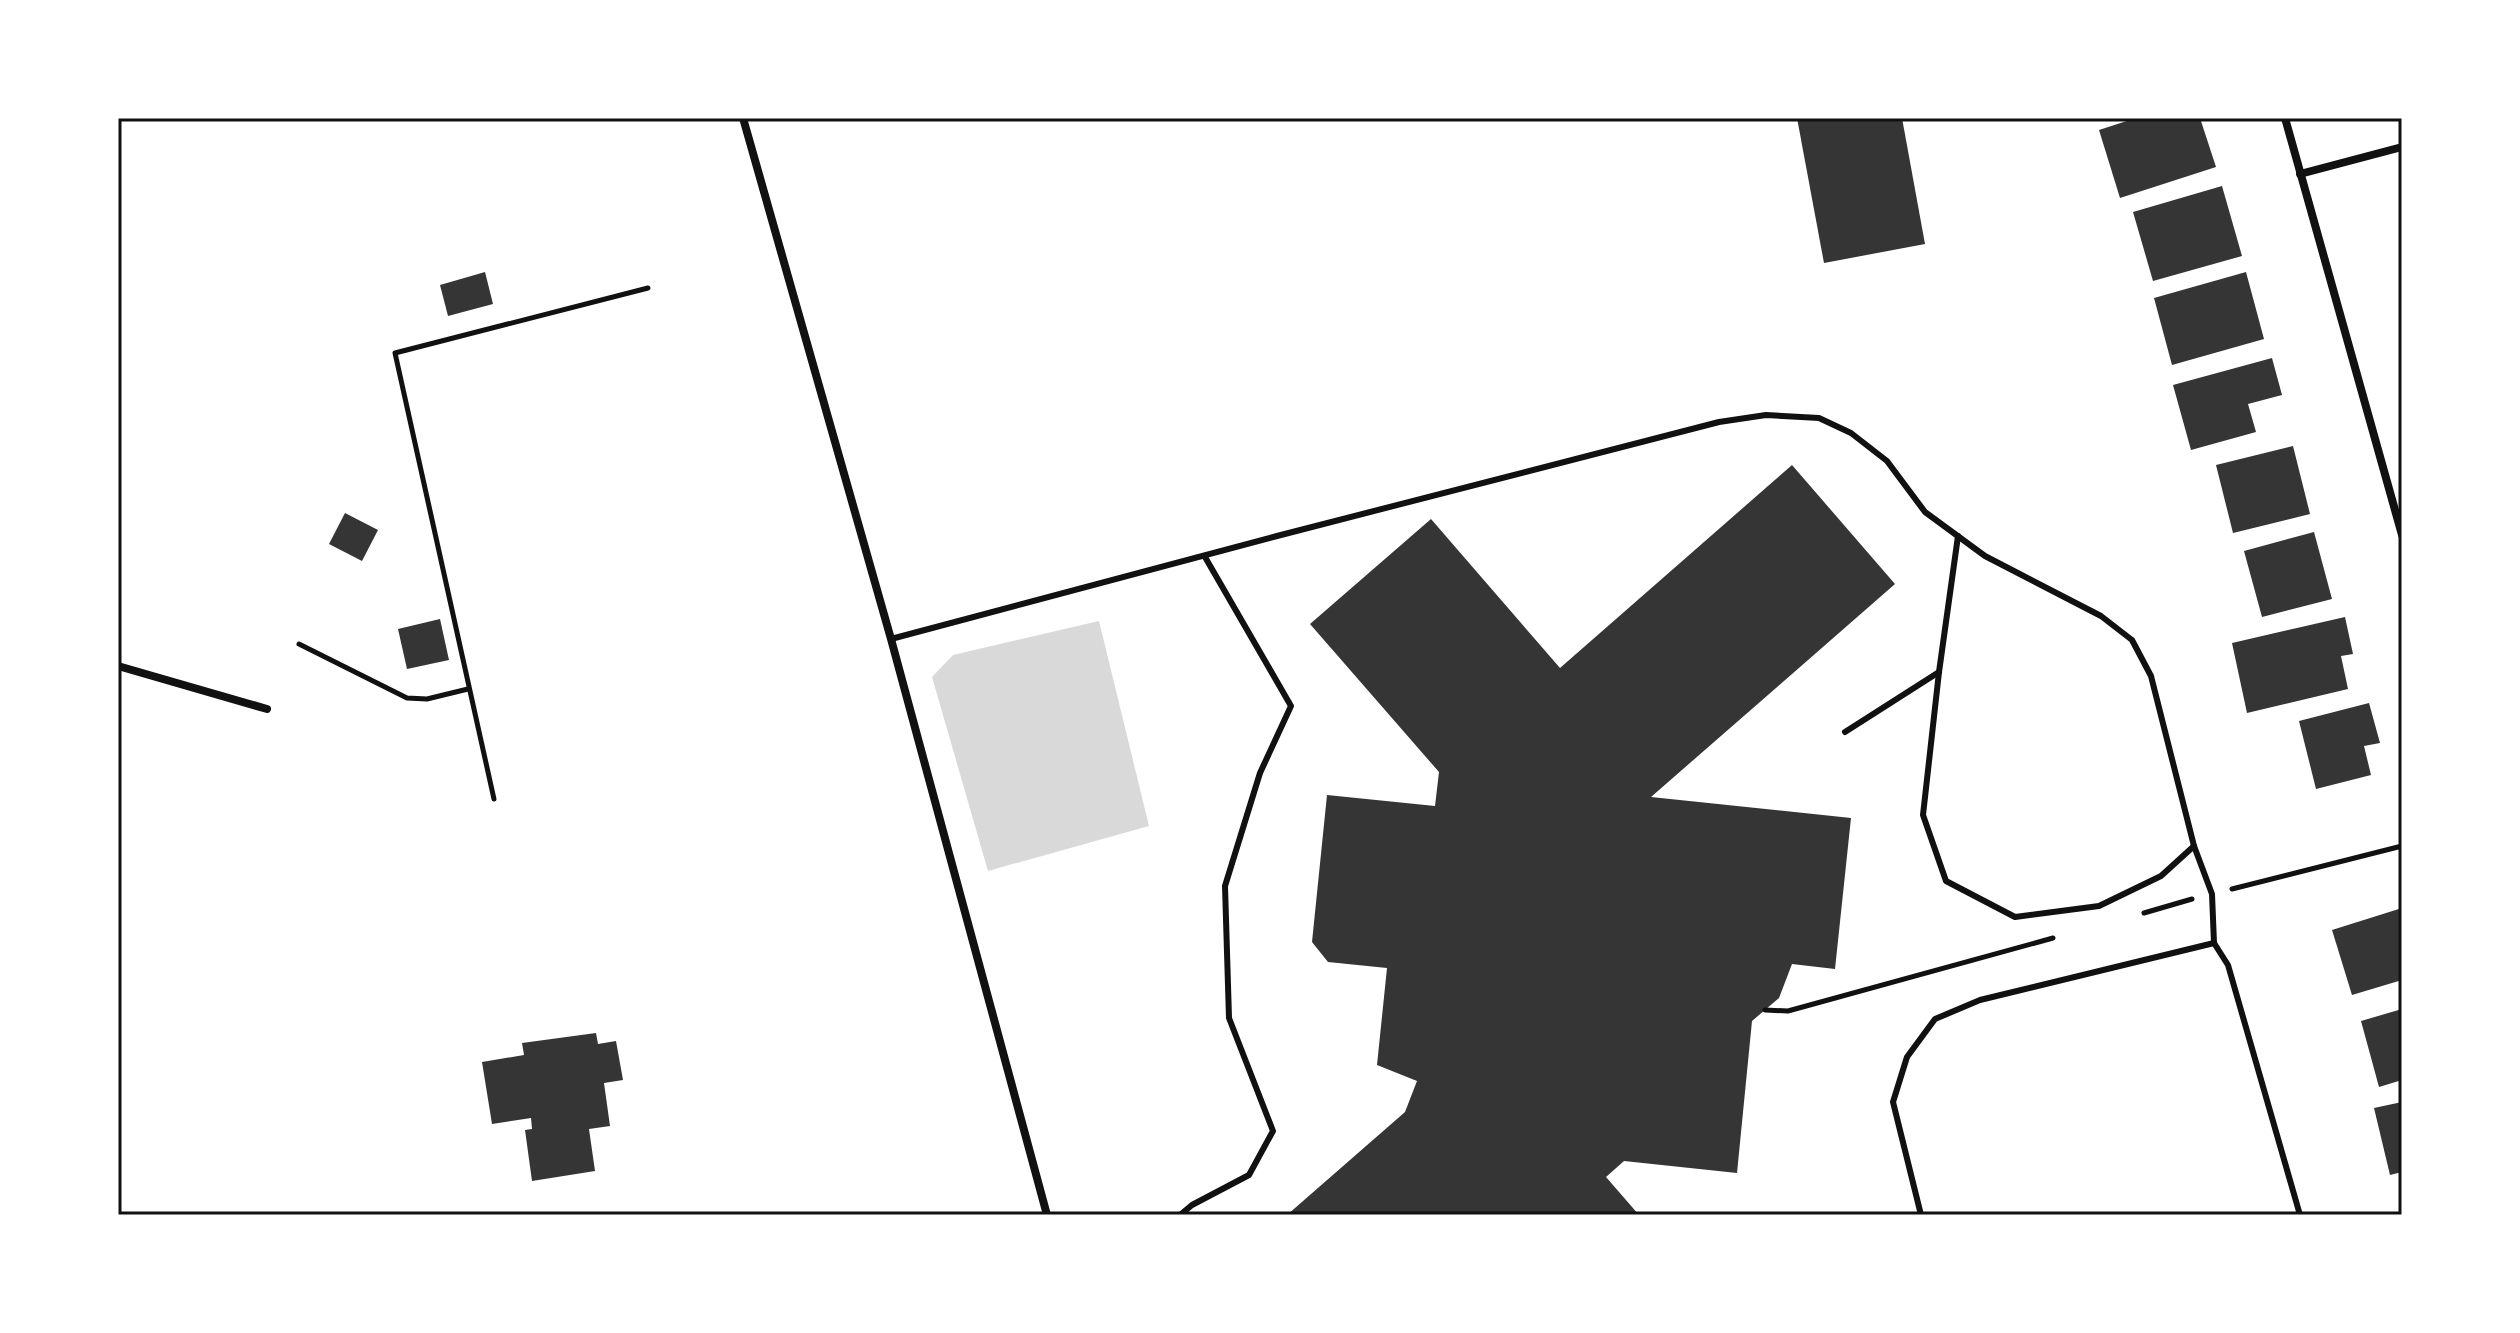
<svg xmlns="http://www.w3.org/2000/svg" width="2520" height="1333" font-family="'Golos Text',sans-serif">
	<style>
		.water { fill: #d9d9d9 }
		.building { fill: #353535 }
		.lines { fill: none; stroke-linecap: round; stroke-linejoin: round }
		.path { stroke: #111; stroke-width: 5 }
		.service { stroke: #111; stroke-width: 6 }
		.minor { stroke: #111; stroke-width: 8 }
		.neatline { fill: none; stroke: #111; stroke-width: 3 }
	</style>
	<rect width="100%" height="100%" fill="#fff"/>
	<!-- water -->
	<polygon class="water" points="1099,621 1149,826 988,871 932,677 953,655"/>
	<!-- building -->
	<g class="building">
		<polygon points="1797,118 1902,118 1925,244 1824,263"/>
		<polygon points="2136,118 2200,118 2216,167 2120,198 2099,130"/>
		<polygon points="2222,186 2242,256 2153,281 2133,212"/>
		<polygon points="485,272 493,304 448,316 440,285"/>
		<polygon points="2246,272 2264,339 2172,365 2154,298"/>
		<polygon points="2272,358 2282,395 2248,404 2256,432 2191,450 2173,385"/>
		<polygon points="2293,446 2310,514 2233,533 2216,465"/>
		<polygon points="1792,465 1895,584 1651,797 1851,818 1835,969 1792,964 1779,998 1752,1021 1737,1173 1624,1161 1606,1177 1639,1215 1287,1215 1405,1112 1417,1081 1377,1065 1387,968 1328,962 1312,942 1327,795 1435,806 1439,772 1310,624 1431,519 1560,668"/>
		<polygon points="345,513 378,530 362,561 329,544"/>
		<polygon points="2314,532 2332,599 2262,617 2244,551"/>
		<polygon points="2345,617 2353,654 2341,656 2348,689 2247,713 2232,643"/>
		<polygon points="440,619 449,660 407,669 398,629"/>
		<polygon points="2369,703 2380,743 2364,746 2371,775 2316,789 2299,721"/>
		<polygon points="2402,908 2402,980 2352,995 2332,930"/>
		<polygon points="2402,1009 2402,1080 2379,1087 2361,1021"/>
		<polygon points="596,1033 598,1044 616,1041 623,1080 604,1083 610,1126 589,1129 595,1171 532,1181 525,1130 532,1129 531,1118 492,1124 482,1062 524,1055 522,1043"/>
		<polygon points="2402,1102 2402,1172 2390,1175 2374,1108"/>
	</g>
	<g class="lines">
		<!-- path -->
		<g class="path">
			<polyline points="299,644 407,698 427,699 468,689"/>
			<polyline points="494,799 395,353 648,288"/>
			<polyline points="2232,889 2402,846"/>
			<polyline points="2144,913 2192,899"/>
			<polyline points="1765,1010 1788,1011 2053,938"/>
		</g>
		<!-- service -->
		<g class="service">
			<polyline points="1958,536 1939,672 1923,815 1946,881 2015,917 2099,906 2161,876 2194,846"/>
			<polyline points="891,639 1277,536 1719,422 1766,415 1819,418 1851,433 1887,461 1925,512 1985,556 2101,616 2132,640 2151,676 2194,846 2212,894 2214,943 2228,965 2300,1215"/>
			<polyline points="1845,732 1939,672"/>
			<polyline points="1180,1215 1192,1205 1249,1175 1273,1131 1229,1018 1225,886 1260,773 1291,706 1205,557"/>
			<polyline points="1921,1215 1893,1102 1907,1057 1935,1019 1980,1000 2214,943"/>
		</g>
		<!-- minor -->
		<g class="minor">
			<polyline points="743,118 891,639 1047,1215"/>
			<polyline points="2285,118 2402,535"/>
			<polyline points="2300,174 2402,147"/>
			<polyline points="118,666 267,709"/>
		</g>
	</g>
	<!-- border -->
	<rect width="2520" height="1333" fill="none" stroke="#ffffff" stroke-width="240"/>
	<rect x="120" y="120" width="2280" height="1093" class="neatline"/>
</svg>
